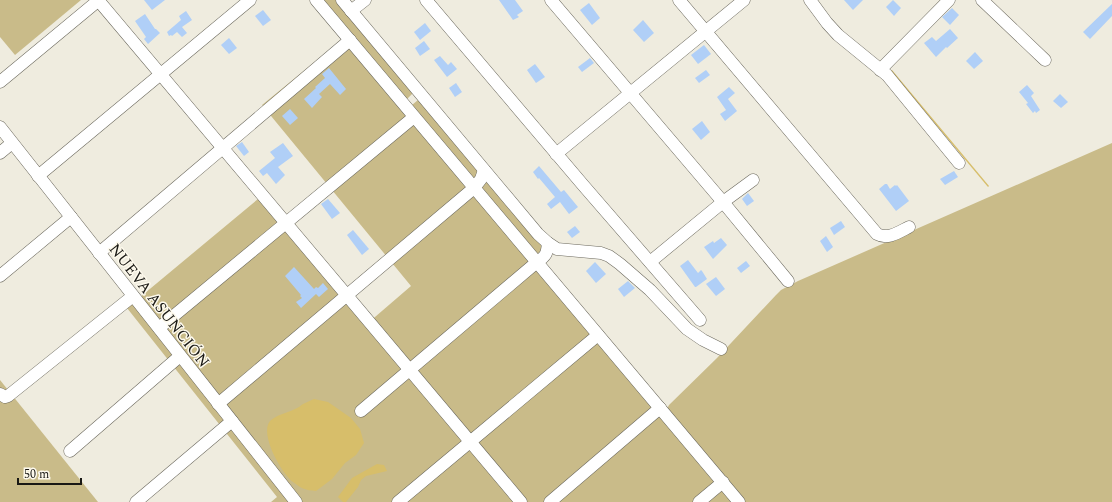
<svg xmlns="http://www.w3.org/2000/svg" width="1112" height="502" font-family="Spectral,serif">
	<style>
		.green { fill: #c9bb89 }
		.water { fill: #d7be6a }
		.building { fill: #b0cff7 }
		.lines { fill: none; stroke-linecap: round; stroke-linejoin: round }
		.minor-casing { stroke: #6c695e; stroke-width: 13 }
		.minor { stroke: #fff; stroke-width: 12 }
		.labels { text-anchor: middle; stroke-width: 3; stroke-linejoin: round; paint-order: stroke }
		.street-label { font-size: 16px; fill: #191814; stroke: #fdf9ec }
	</style>
	<rect width="100%" height="100%" fill="#efecdf"/>
	<!-- green -->
	<g class="green">
		<polygon points="0,0 81,0 15,55 0,37"/>
		<polygon points="321,0 338,0 413,93 407,99 412,105 418,100 546,247 536,255 740,502 271,502 277,497 127,308 264,194 368,323 411,286 262,105 349,34"/>
		<polygon points="1112,143 1112,502 741,502 667,409 669,405 717,358 776,295 781,290 798,281"/>
		<polygon points="0,380 98,502 0,502"/>
	</g>
	<!-- water -->
	<g class="water">
		<polygon points="892,70 989,186 988,187 891,71"/>
		<path d="M314 399 328 402 351 418 360 429 364 443 356 455 345 463 332 479 316 491C305 490 302 489 293 482 282 474 259 434 270 421 276 415 287 413 295 409 298 408 300 406 303 404 307 402 310 401 314 399Z"/>
		<polygon points="377,464 384,465 387,471 366,476 361,480 358,487 346,502 343,502 338,497 352,478"/>
	</g>
	<!-- building -->
	<g class="building">
		<polygon points="144,0 165,0 152,10"/>
		<polygon points="499,0 515,0 523,11 517,15 519,17 513,20"/>
		<polygon points="844,0 863,0 853,10"/>
		<polygon points="893,0 901,8 894,16 886,7"/>
		<polygon points="589,3 600,18 592,25 580,10"/>
		<polygon points="1112,4 1112,16 1090,39 1083,32"/>
		<polygon points="952,8 959,15 950,25 942,17"/>
		<polygon points="263,10 271,20 263,26 255,16"/>
		<polygon points="186,11 192,20 182,27 187,33 182,37 177,32 172,36 171,35 169,36 167,32 181,20 179,16"/>
		<polygon points="145,14 155,29 156,29 160,33 148,44 144,39 146,37 135,21"/>
		<polygon points="643,20 654,33 644,42 633,30"/>
		<polygon points="425,23 431,31 420,40 414,32"/>
		<polygon points="950,29 958,38 947,48 946,47 936,57 924,43 932,37 936,41"/>
		<polygon points="229,38 237,48 229,54 221,45"/>
		<polygon points="424,41 430,49 420,56 415,48"/>
		<polygon points="704,45 711,54 698,64 691,55"/>
		<polygon points="975,52 983,61 974,69 966,61"/>
		<polygon points="440,56 448,65 451,62 457,69 447,77 434,60"/>
		<polygon points="590,58 594,63 582,72 578,67"/>
		<polygon points="535,64 545,77 536,83 527,70"/>
		<polygon points="329,68 346,89 340,95 330,84 319,94 322,97 312,108 304,99 316,88 315,87 325,78 322,74"/>
		<polygon points="706,70 710,75 699,83 695,78"/>
		<polygon points="456,83 462,92 455,97 449,88"/>
		<polygon points="1027,85 1034,93 1031,96 1040,110 1036,113 1035,111 1033,113 1026,104 1028,103 1019,92"/>
		<polygon points="729,87 735,93 728,99 737,111 725,121 720,114 726,110 717,97"/>
		<polygon points="1060,94 1068,102 1061,108 1053,101"/>
		<polygon points="290,109 298,118 290,125 282,116"/>
		<polygon points="702,121 710,132 701,140 692,129"/>
		<polygon points="242,142 249,152 244,156 236,146"/>
		<polygon points="283,143 293,156 278,167 285,175 276,184 267,173 263,176 259,171 275,158 270,152"/>
		<polygon points="539,166 561,192 564,190 578,207 569,214 560,202 551,209 547,204 555,197 539,178 538,179 533,172"/>
		<polygon points="954,171 958,177 945,185 940,179"/>
		<polygon points="885,184 887,184 890,189 895,185 896,186 897,185 909,201 896,211 879,189"/>
		<polygon points="748,193 754,201 747,206 742,199"/>
		<polygon points="328,199 340,213 332,219 321,204"/>
		<polygon points="841,221 845,227 834,235 830,228"/>
		<polygon points="575,226 580,232 572,238 567,232"/>
		<polygon points="353,230 369,249 362,255 347,235"/>
		<polygon points="826,236 833,247 827,252 820,241"/>
		<polygon points="721,238 727,245 713,259 704,247 713,241 714,243"/>
		<polygon points="688,260 698,273 701,270 702,271 707,279 696,287 695,287 680,266"/>
		<polygon points="746,261 750,266 741,273 737,268"/>
		<polygon points="595,262 606,274 596,283 586,271"/>
		<polygon points="294,267 314,289 316,287 318,288 323,283 328,289 319,297 316,294 301,308 296,302 302,298 300,296 301,295 285,276"/>
		<polygon points="716,277 725,289 716,296 706,284"/>
		<polygon points="628,281 635,288 624,297 618,289"/>
	</g>
	<g class="lines">
		<!-- minor casing -->
		<g class="minor-casing">
			<g id="minor">
				<polyline points="98,0 521,502"/>
				<polyline points="316,0 739,502"/>
				<polyline points="342,0 538,234 548,243 557,249 601,253 609,256 620,264 650,290 687,329 703,340 721,349"/>
				<polyline points="426,0 583,185 700,320"/>
				<polyline points="551,0 723,202 788,281"/>
				<path d="M679 0 877 234C888 240 899 232 909 227"/>
				<polyline points="810,0 827,23 838,35 887,75 959,163"/>
				<polyline points="982,0 1045,60"/>
				<polyline points="351,11 365,0"/>
				<polyline points="880,70 949,0"/>
				<polyline points="0,82 99,0"/>
				<polyline points="0,127 296,502"/>
				<polyline points="0,153 12,143"/>
				<polyline points="556,154 744,0"/>
				<polyline points="38,176 250,0"/>
				<polyline points="99,253 350,40"/>
				<polyline points="650,262 723,202 753,180"/>
				<polyline points="0,276 71,217"/>
				<polyline points="159,328 414,117"/>
				<polyline points="0,394 5,397 8,396 133,296"/>
				<polyline points="218,404 474,188 481,179 484,170"/>
				<path d="M361 411 537 262C546 256 547 254 548 243"/>
				<polyline points="70,451 180,356"/>
				<polyline points="136,502 232,421"/>
				<polyline points="398,502 598,335"/>
				<polyline points="550,502 660,408"/>
				<polyline points="699,502 723,482"/>
			</g>
		</g>
		<!-- minor -->
		<use href="#minor" class="minor"/>
	</g>
	<g class="labels">
		<!-- street labels -->
		<g class="street-label">
			<text transform="translate(160 305) rotate(52)" y="6">NUEVA ASUNCIÓN</text>
		</g>
	</g>
	<!-- scale -->
	<path d="M18 478v6h63v-6" fill="none" stroke="#191814" stroke-width="2"/>
	<text x="24" y="478" font-size="12" fill="#191814" stroke="#fdf9ec" stroke-width="3" paint-order="stroke">50 m</text>
</svg>
